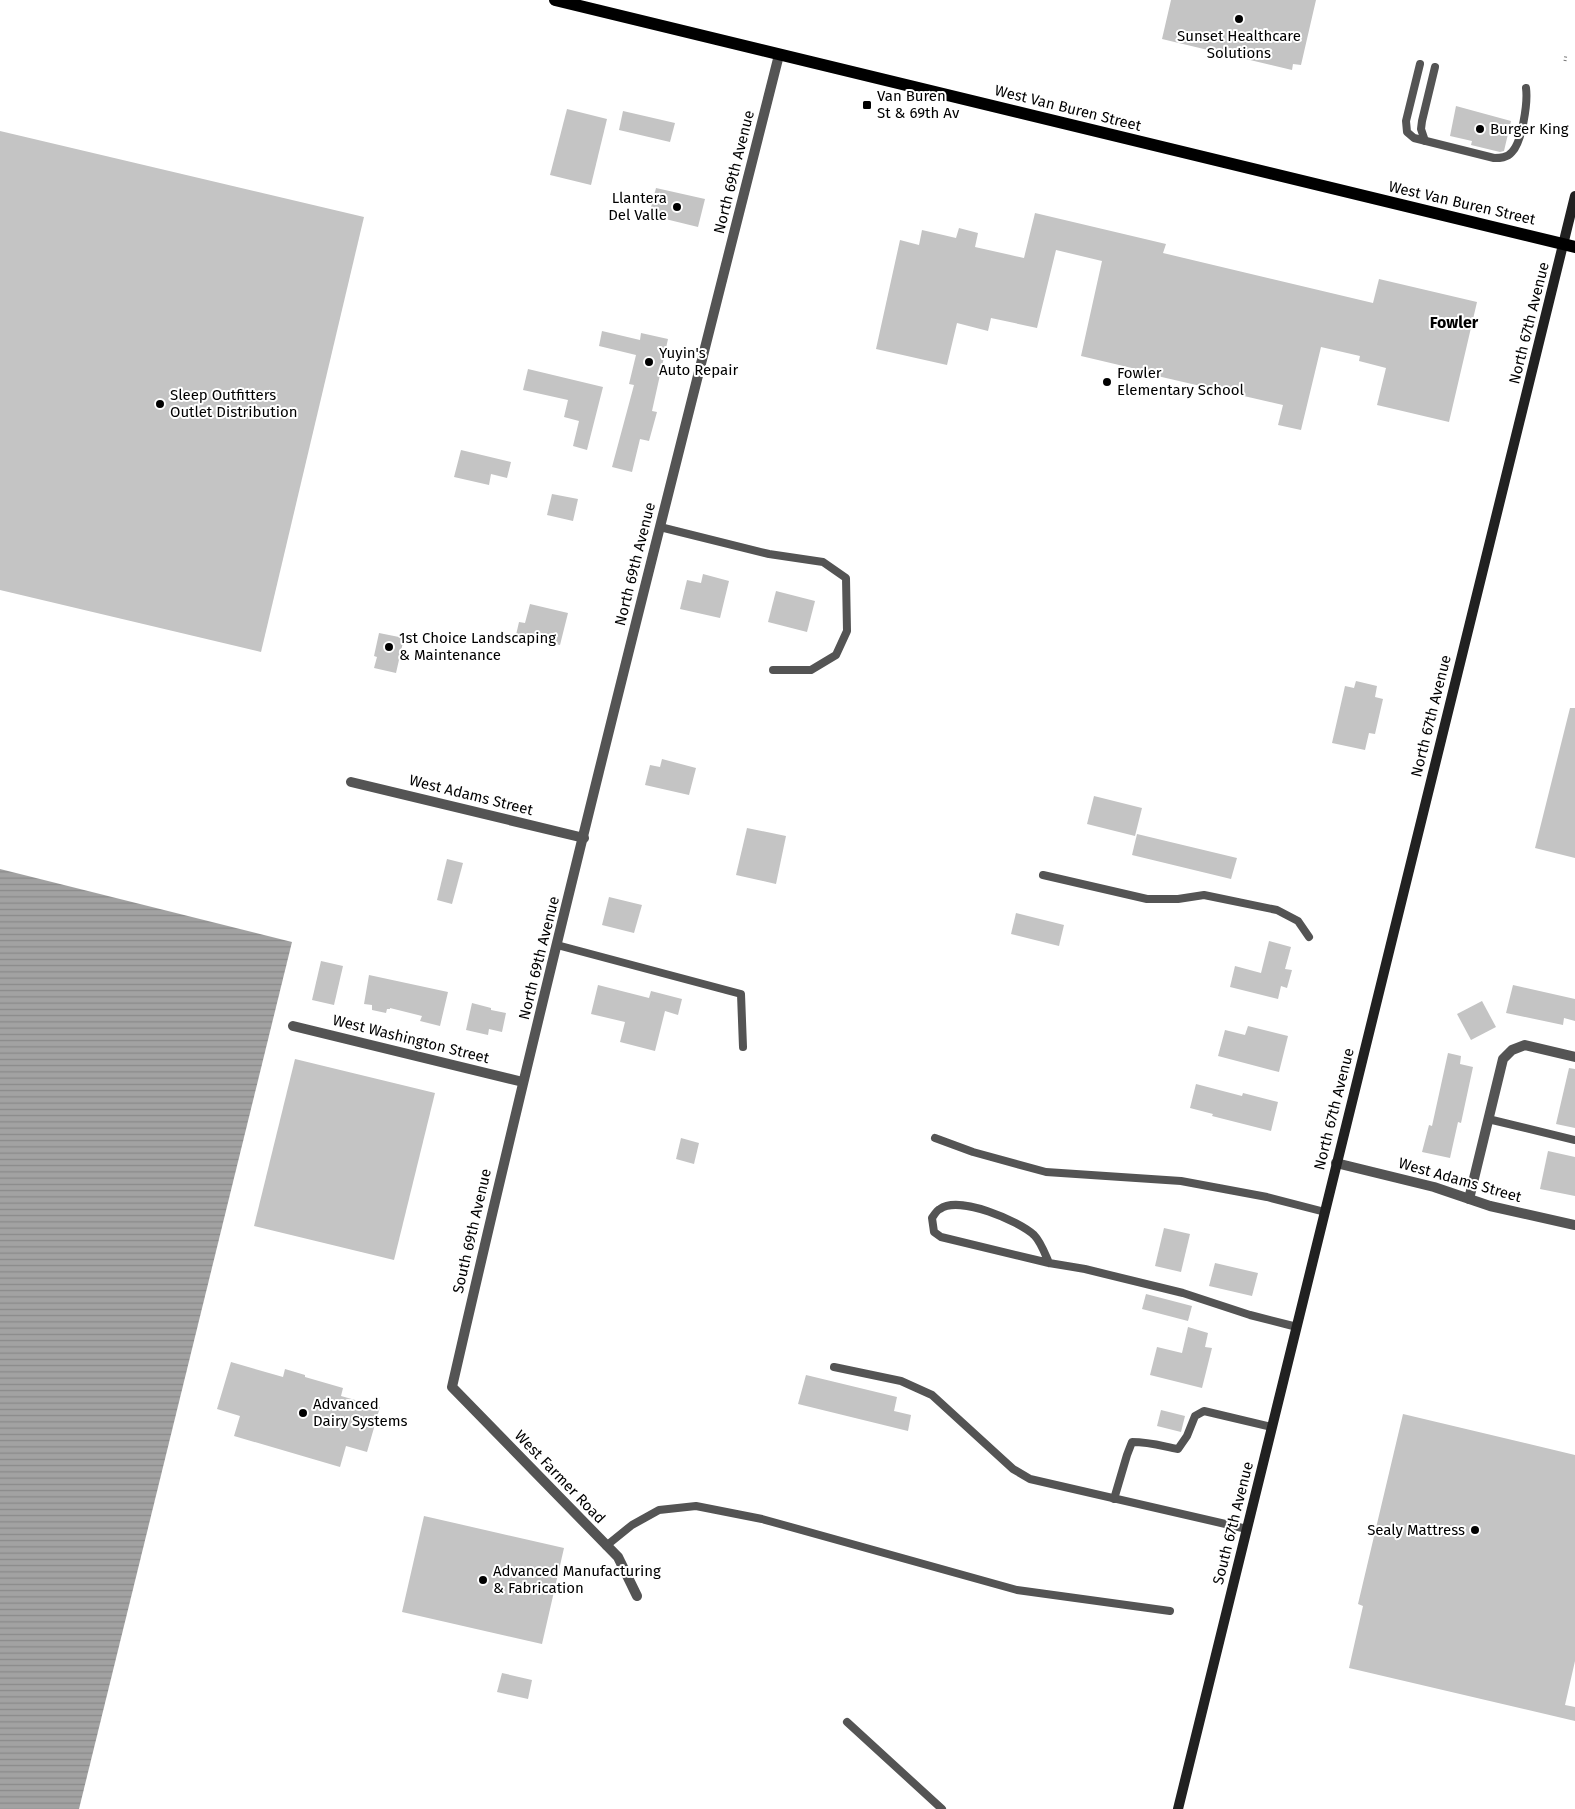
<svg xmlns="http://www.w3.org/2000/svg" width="1575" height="1809" font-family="'Fira Sans',sans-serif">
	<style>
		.water { fill: url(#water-rules) }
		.building { fill: #c4c4c4 }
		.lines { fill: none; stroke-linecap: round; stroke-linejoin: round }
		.path { stroke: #767676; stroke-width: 3; stroke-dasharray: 1 2.5; stroke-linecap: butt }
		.lane { stroke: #545454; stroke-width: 8 }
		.street { stroke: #545454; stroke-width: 10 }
		.secondary { stroke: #212121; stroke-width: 10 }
		.primary { stroke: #000; stroke-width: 12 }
		.poi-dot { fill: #000; stroke: #fff; stroke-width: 2 }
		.labels { text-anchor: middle; stroke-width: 4; stroke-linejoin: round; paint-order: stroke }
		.poi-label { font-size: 15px; fill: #000; stroke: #fff; text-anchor: start }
		.street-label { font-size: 15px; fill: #000; stroke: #fff }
		.neighbourhood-label { font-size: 16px; font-weight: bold; fill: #000; stroke: #fff }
	</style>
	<defs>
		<pattern id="water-rules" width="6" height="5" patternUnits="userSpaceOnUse" patternTransform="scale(1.25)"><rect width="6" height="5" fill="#a2a2a2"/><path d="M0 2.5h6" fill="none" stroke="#8a8a8a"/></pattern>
	</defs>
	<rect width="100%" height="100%" fill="#fff"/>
	<!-- water -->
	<polygon class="water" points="0,869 292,942 79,1809 0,1809"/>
	<!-- building -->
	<g class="building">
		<polygon points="1171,0 1316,0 1301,65 1293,64 1292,70 1162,39"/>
		<polygon points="1456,106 1511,121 1504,151 1500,152 1471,145 1472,141 1450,136"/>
		<polygon points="567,109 607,119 591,185 550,175"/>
		<polygon points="623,111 675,123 670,142 619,130"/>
		<polygon points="0,131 364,217 261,652 0,590"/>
		<polygon points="656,188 705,199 698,227 649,215"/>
		<polygon points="1035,213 1166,244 1163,253 1373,303 1379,279 1477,302 1449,422 1377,405 1386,368 1359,361 1360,356 1321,347 1301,430 1278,425 1283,405 1153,375 1153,373 1081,356 1102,261 1056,250 1037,328 991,318 988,331 957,323 947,365 876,349 900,240 919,245 922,230 956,238 959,228 978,233 975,247 1024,258"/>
		<polygon points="602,331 640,340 641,333 668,339 652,411 657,412 649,441 640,439 632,472 612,467 634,385 629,384 636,355 599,346"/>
		<polygon points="528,369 603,387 587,450 573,446 579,421 564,417 568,400 523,390"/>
		<polygon points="461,450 511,462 507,478 491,474 489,485 454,477"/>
		<polygon points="552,494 578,499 573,521 547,515"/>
		<polygon points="703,574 729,581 720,618 680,609 687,580 701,583"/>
		<polygon points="776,591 815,601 807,632 768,622"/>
		<polygon points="530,604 568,613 560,645 516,635 519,622 525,623"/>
		<polygon points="379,633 404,638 396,673 374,668 377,657 374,656"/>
		<polygon points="1356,681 1377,686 1375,697 1383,699 1375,734 1369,733 1365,750 1332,743 1345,686 1354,688"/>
		<polygon points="1570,708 1575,708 1575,858 1535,848"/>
		<polygon points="662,759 696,768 689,795 645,785 650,765 660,767"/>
		<polygon points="1094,796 1142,808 1135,836 1087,824"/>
		<polygon points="747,828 786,836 776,884 736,875"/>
		<polygon points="1137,834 1237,858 1231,879 1132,855"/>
		<polygon points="447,859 463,863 452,904 437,900"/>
		<polygon points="609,897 642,905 634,933 602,925"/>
		<polygon points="1016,913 1064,925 1059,946 1011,934"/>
		<polygon points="1269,941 1291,947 1285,969 1292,970 1287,988 1281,986 1278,999 1230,987 1235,966 1261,973"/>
		<polygon points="321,961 343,966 334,1005 312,1000"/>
		<polygon points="369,975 448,992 440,1026 420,1021 422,1016 390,1008 390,1009 387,1009 386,1013 372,1010 372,1005 364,1004"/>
		<polygon points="598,985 649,998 651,991 682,999 678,1015 665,1011 655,1051 620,1042 625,1022 591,1014"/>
		<polygon points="1513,985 1575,999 1575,1021 1564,1018 1563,1025 1506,1013"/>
		<polygon points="1482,1001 1496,1027 1471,1040 1457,1014"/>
		<polygon points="472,1003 491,1008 491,1010 506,1013 502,1032 489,1029 488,1035 466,1030"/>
		<polygon points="1248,1026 1288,1036 1279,1072 1218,1056 1225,1030 1245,1035"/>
		<polygon points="1448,1053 1461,1056 1460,1064 1473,1067 1461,1123 1458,1122 1450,1158 1422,1152 1429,1125 1432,1126"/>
		<polygon points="295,1059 435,1093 394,1260 254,1226"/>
		<polygon points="1569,1068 1575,1069 1575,1128 1556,1124"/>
		<polygon points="1196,1084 1242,1096 1243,1093 1278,1102 1271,1131 1212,1116 1213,1114 1190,1108"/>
		<polygon points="681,1138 699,1143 694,1164 676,1159"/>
		<polygon points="1548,1151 1575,1157 1575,1196 1540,1189"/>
		<polygon points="1164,1228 1190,1234 1181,1272 1155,1266"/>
		<polygon points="1215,1263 1258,1273 1252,1296 1209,1286"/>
		<polygon points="1146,1294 1192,1306 1188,1321 1142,1309"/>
		<polygon points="1188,1327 1208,1333 1205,1347 1212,1348 1202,1388 1150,1375 1157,1347 1182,1353"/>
		<polygon points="231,1362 283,1377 285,1369 305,1375 305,1377 343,1388 341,1396 380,1407 367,1452 346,1446 340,1467 234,1436 240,1416 217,1409"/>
		<polygon points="806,1375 897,1397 894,1411 911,1415 908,1431 798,1404"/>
		<polygon points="1161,1410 1185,1416 1181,1432 1157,1426"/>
		<polygon points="1403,1414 1575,1455 1575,1661 1565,1705 1575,1707 1575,1721 1349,1668 1363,1606 1358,1604"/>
		<polygon points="424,1516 564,1548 542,1644 402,1612"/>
		<polygon points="502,1673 532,1680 528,1699 497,1692"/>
	</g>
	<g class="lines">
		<!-- path -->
		<polyline class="path" points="1565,61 1566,54"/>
		<!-- lane -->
		<g class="lane">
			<path d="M1420 64 1406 121 1407 132 1414 138 1494 158C1500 158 1507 158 1512 152 1522 142 1528 103 1526 88"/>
			<polyline points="1425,141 1421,129 1422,121 1435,67"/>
			<polyline points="660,527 769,554 823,562 846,578 847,631 836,655 811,670 773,670"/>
			<polyline points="1043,875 1147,899 1178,899 1204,895 1277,910 1298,921 1309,937"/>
			<polyline points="557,945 741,994 743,1047"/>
			<polyline points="1488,1119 1575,1140"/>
			<polyline points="935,1138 973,1152 1046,1172 1181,1181 1267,1197 1325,1212"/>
			<path d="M1049 1263C1045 1254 1041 1242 1034 1235 1019 1221 959 1195 940 1209 937 1210 934 1215 932 1218L934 1232 941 1237 1049 1263 1085 1269 1183 1293 1250 1315 1297 1327"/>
			<polyline points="834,1367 901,1381 932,1395 1013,1469 1030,1479 1247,1529"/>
			<path d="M1114 1499 1127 1455 1132 1442C1150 1442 1162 1446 1178 1449L1187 1436 1195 1416 1204 1411 1272 1427"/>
			<polyline points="606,1546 632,1525 659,1510 696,1506 762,1519 1017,1590 1170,1611"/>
			<polyline points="847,1722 942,1809"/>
		</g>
		<!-- street -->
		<g class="street">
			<polyline points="351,782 584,838"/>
			<polyline points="293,1026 523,1082"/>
			<polyline points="1336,1163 1434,1187 1490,1206 1575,1225"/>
			<polyline points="1469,1199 1503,1059 1512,1050 1525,1045 1575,1057"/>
			<path d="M637 1596 618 1557 452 1387C554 941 667 498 779 55"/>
		</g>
		<!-- secondary -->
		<polyline class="secondary" points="1178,1809 1575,196"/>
		<!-- primary -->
		<polyline class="primary" points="555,0 1575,247"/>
	</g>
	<!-- markers -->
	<g class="poi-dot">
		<circle cx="1239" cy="19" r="5"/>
		<rect x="862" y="100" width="10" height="10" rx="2.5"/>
		<circle cx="1480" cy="129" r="5"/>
		<circle cx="677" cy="207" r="5"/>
		<circle cx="649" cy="362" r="5"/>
		<circle cx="1107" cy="382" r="5"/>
		<circle cx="160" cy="404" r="5"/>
		<circle cx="389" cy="647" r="5"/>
		<circle cx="303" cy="1413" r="5"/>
		<circle cx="1475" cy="1530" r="5"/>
		<circle cx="483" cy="1580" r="5"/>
	</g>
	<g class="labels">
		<!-- poi labels -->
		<g class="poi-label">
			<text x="1239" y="41" text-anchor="middle">Sunset Healthcare<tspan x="1239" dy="17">Solutions</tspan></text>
			<text x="877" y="101">Van Buren<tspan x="877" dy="17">St &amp; 69th Av</tspan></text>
			<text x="1490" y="134">Burger King</text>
			<text x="667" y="203" text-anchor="end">Llantera<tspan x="667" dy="17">Del Valle</tspan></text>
			<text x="659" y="358">Yuyin's<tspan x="659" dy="17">Auto Repair</tspan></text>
			<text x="1117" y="378">Fowler<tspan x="1117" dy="17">Elementary School</tspan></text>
			<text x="170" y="400">Sleep Outfitters<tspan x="170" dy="17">Outlet Distribution</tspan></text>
			<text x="399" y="643">1st Choice Landscaping<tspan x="399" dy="17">&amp; Maintenance</tspan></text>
			<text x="313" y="1409">Advanced<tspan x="313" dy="17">Dairy Systems</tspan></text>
			<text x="1465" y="1535" text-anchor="end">Sealy Mattress</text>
			<text x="493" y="1576">Advanced Manufacturing<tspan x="493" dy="17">&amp; Fabrication</tspan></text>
		</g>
		<!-- street labels -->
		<g class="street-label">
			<text transform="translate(1068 108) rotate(14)" y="5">West Van Buren Street</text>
			<text transform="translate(734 172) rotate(-76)" y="5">North 69th Avenue</text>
			<text transform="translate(1462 203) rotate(13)" y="5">West Van Buren Street</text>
			<text transform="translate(1529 323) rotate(-76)" y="5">North 67th Avenue</text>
			<text transform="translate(635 564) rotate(-76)" y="5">North 69th Avenue</text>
			<text transform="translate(1431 716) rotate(-76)" y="5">North 67th Avenue</text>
			<text transform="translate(471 795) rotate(14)" y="5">West Adams Street</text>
			<text transform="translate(539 958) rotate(-76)" y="5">North 69th Avenue</text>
			<text transform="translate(411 1039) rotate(14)" y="5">West Washington Street</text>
			<text transform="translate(1334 1109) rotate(-76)" y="5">North 67th Avenue</text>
			<text transform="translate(1460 1180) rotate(16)" y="5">West Adams Street</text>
			<text transform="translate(472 1231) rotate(-77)" y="5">South 69th Avenue</text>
			<text transform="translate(560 1477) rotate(46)" y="5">West Farmer Road</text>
			<text transform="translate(1233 1523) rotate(-76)" y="5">South 67th Avenue</text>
		</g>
		<!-- neighbourhood labels -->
		<g class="neighbourhood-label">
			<text x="1454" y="328">Fowler</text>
		</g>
	</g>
</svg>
